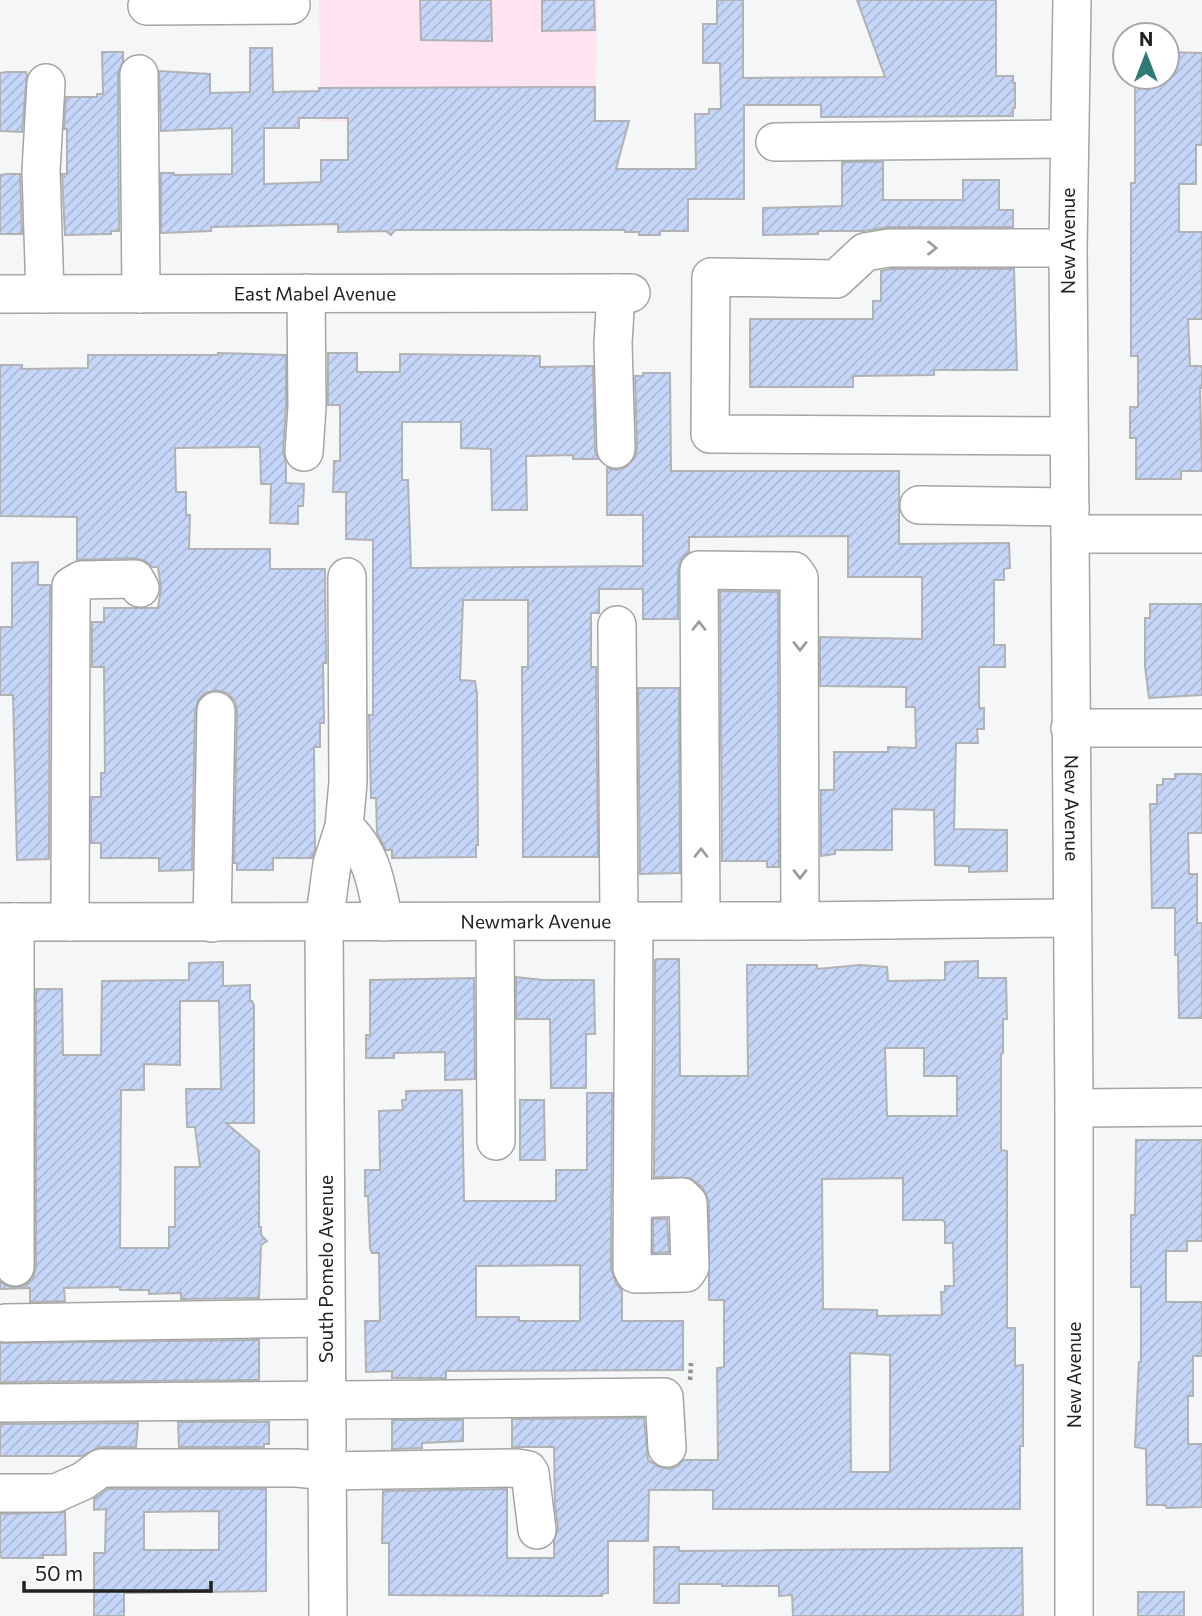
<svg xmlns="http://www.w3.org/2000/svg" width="1202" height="1616" font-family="Commissioner,sans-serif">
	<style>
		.commercial { fill: #fde4f0 }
		.building { fill: url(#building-hatch); stroke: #b1b2b3; stroke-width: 2; fill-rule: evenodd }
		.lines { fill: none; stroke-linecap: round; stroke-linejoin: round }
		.minor-casing { stroke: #a4a5a6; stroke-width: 40 }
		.path { stroke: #929294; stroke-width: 4.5; stroke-dasharray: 3.5 3.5; stroke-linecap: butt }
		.minor { stroke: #fff; stroke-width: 37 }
		.oneway { stroke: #9c9c9c }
		.labels { text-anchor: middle; stroke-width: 7; stroke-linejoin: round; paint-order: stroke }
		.street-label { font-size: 19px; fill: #222223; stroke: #fff }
	</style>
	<defs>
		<pattern id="building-hatch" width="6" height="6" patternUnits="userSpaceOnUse" patternTransform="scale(1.75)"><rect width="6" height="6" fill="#c6d6f9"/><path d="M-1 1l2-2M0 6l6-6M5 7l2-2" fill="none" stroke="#aab7d5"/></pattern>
	</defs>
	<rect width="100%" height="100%" fill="#f5f6f8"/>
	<!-- commercial -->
	<polygon class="commercial" points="319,0 597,0 596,119 321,121"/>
	<!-- building -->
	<g class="building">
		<polygon points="420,0 491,0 492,41 421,40"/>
		<polygon points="542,0 594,0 595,30 542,31"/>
		<path d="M717 0H743V78L885 77 857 0H996V76H1013V83H1015V108H1013V116L821 117V105H744V199H688V231H660V235H639V232H625V230H395L391 235 386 231 338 232V224L211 227V231L161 233V173H174V175L232 174V128L161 131 159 71 210 74V93L250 92V48H272L273 92 319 91V88L595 87V121H629L616 169H696L695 114H709V109H721L720 63H703V24H717ZM299 118H348V160H321V182L264 184V128H299Z"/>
		<polygon points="102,52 123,52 123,61 118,74 119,231 111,231 111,234 65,235 62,174 67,174 67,129 64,129 66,97 97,97 97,94 103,94"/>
		<polygon points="1167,52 1202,53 1202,145 1196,145 1196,184 1179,184 1179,232 1202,232 1202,319 1188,319 1190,366 1202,366 1202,388 1200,388 1202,471 1181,471 1181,479 1136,479 1136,438 1130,438 1130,407 1138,407 1138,356 1131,356 1131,183 1135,183 1135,77 1167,77"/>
		<polygon points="6,72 26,72 27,75 22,132 0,131 0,73"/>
		<polygon points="842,162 883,162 883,200 963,200 963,180 999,180 999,210 1013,210 1013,227 889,227 864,231 818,231 818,234 763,235 763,208 842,206"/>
		<polygon points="7,174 20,174 22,234 0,234 0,175"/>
		<polygon points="891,269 1014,269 1017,370 934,370 934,375 853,376 853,387 750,387 750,319 873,319 873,301 881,301 881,271"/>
		<polygon points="218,353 286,355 286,406 283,451 286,463 286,483 304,484 303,506 298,506 298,524 270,523 271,484 261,484 260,447 175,448 176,492 186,492 186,515 190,515 189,549 270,549 270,569 325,569 326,663 323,663 324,723 320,723 320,747 314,747 315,849 312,858 273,858 273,870 237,870 237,863 234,863 237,711 235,701 227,693 216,690 205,693 198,700 195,711 192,870 159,871 159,858 101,858 101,843 91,843 91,797 101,797 101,773 105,773 104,667 92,667 92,622 104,622 104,608 158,608 161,588 158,567 152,567 145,561 135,558 77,560 77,517 0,516 0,365 22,365 22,369 88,368 88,355 218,355"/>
		<polygon points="328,353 357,353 357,372 400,372 400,354 540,356 540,367 593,366 595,450 598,459 573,459 573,455 526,456 527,510 492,510 491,449 461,448 461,422 402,422 402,480 408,480 411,568 643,566 643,515 607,515 607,468 617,470 626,467 635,458 637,448 635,376 643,376 643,373 670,373 671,471 899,471 899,544 1009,543 1010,568 1004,569 1004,580 994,580 994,645 1005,645 1005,667 979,667 979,708 984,708 984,729 977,729 978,743 956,743 954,829 1007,830 1007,871 969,872 969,866 935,865 934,810 892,809 892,850 835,850 835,854 821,856 821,790 834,790 834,752 888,752 888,747 916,748 915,707 906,707 906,687 820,686 820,637 922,639 922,577 848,577 848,536 689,537 689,552 681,560 678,570 678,619 643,619 643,589 599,589 599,613 591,613 591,667 596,667 598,857 523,857 522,667 528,667 528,600 463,600 460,680 475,681 477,693 478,845 476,845 476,857 392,858 392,850 386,850 377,833 376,798 371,798 369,715 373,715 373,540 346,539 346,492 333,492 334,461 340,461 340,405 328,405"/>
		<polygon points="38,562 38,585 50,585 49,859 17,860 13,695 0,695 0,627 12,627 12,563"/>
		<polygon points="720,591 778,592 779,867 767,867 767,861 722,861"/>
		<polygon points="1150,604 1202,604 1202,695 1149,698 1145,666 1145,618 1150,618"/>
		<polygon points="638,688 679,688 680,873 640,874"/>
		<polygon points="1175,774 1202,774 1202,833 1188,833 1189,874 1197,874 1197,923 1202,923 1202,1018 1179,1018 1178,955 1175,955 1175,908 1152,908 1150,804 1157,804 1157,785 1163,785 1163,779 1175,779"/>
		<path d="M658 959H679L680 1076H748L747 965H817V969L860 965 887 967 888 981 945 980V962L978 961V978H1006L1007 1019H1003V1053L1001 1054V1150L1007 1151V1328H1015V1366L1023 1365V1446H1020V1509H713V1490H649L648 1541H608V1593L602 1594V1596H560L389 1595V1543H382L383 1491 507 1489V1558H554V1541L558 1527 555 1505 554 1447H512V1419L644 1418 648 1460 657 1466 669 1469 678 1466 683 1460H718L717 1368 724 1367V1300H709V1202L703 1188 690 1178 654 1177 655 960ZM885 1048H924V1076H957V1116H887ZM903 1178V1220H942L945 1222V1243H953L954 1286H945V1292H941L942 1315 877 1316V1310L823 1309 822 1179ZM850 1353 890 1355V1472H851Z"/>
		<path d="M223 962V986L250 985V1001H252L254 1006V1123H226L259 1151V1227H261V1235L267 1241 261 1245 259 1298 181 1299V1293L149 1294V1290H120V1287L64 1288 65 1301 30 1302V1288L0 1289V1281L5 1285 14 1288 26 1285 33 1277 36 1267V989H62L63 1055H101L102 981 189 980V963ZM180 1001H219L221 1089H186L187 1127H195L200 1167H175V1227H169V1248H120L121 1090H144V1064L180 1065Z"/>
		<polygon points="516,977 542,980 594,980 595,1034 586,1034 586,1088 551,1088 550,1019 516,1019"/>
		<polygon points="474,978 475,1079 445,1080 445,1052 394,1053 394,1058 366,1058 366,1035 370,1035 370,980"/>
		<path d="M462 1090 464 1201H556V1170H587V1093H612L611 1268 616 1283 622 1290V1321H683V1370L446 1371V1378H392V1371L366 1372 365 1321H380L379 1253H372L370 1248 368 1196H365V1170H380L379 1111 403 1110 402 1100H406V1091ZM580 1265V1321H519V1317H476V1266Z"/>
		<polygon points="520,1100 544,1100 545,1160 520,1160"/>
		<polygon points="1136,1140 1202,1140 1202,1241 1187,1241 1187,1251 1166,1251 1166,1302 1202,1302 1202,1356 1193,1356 1193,1396 1188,1396 1188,1444 1202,1444 1202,1507 1167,1508 1165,1505 1147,1505 1146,1449 1135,1447 1138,1380 1139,1362 1141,1362 1141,1287 1131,1287 1131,1215 1135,1215"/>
		<polygon points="653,1219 667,1219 669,1252 653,1253"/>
		<polygon points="259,1340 259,1380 0,1382 0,1343"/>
		<polygon points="392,1420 463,1420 463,1441 422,1443 422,1448 392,1449"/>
		<polygon points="178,1422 269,1422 269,1444 264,1444 264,1447 179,1447"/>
		<polygon points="138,1423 136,1447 100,1447 82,1456 0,1456 0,1424"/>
		<path d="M108 1489H266V1591L124 1593V1616H94V1553H105L106 1509 94 1510V1499ZM219 1511V1550H144V1512Z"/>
		<polygon points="65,1512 66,1555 43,1555 43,1558 2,1558 0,1556 0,1514"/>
		<polygon points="654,1547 679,1547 679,1551 1022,1548 1023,1616 793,1616 792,1595 779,1596 779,1586 722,1586 722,1584 679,1584 679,1603 654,1603"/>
		<rect x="1138" y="1592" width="46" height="24"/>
	</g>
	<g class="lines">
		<!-- minor casing -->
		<g class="minor-casing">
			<g id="minor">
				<path id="s1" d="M1072 0 1068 248 1074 1108V1616"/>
				<polyline points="147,6 291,5"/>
				<polyline points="139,74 141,294"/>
				<polyline points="775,142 1068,139"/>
				<polyline points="1068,248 889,248 865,252 836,279 711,277 710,434 1069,436"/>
				<path id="s2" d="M0 294 631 293"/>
				<polyline points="45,294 41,171 46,83"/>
				<polyline points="616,449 613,343 616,293"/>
				<polyline points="304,452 307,407 306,293"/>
				<polyline points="919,505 1070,507"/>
				<polyline points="1070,534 1202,534"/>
				<polyline points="617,625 619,922"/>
				<polyline points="1070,728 1202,728"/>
				<path d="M344 827C372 851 377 887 384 922"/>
				<polyline points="701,921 699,570 794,571 799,578 800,921"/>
				<path id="s3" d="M0 922 800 921 1071 918"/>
				<polyline points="70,922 71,586 81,580 135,579 140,588"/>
				<polyline points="495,922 496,1141"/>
				<polyline points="212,923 216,711"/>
				<polyline points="1074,1108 1202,1107"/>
				<polyline points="632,1199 682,1197 688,1203 690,1267 686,1273 635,1274 632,1268 634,922"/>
				<polyline points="15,1267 15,922"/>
				<polyline points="5,1323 326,1318"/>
				<polyline points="0,1403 664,1397 667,1448"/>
				<polyline points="0,1493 56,1493 83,1481 101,1468 297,1468 327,1471 517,1468 528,1470 530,1473 537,1530"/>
				<polyline points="328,1616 324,923 332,864 344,827 348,782 347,577"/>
			</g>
		</g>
		<!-- path -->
		<polyline class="path" points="690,1380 691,1363"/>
		<!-- minor -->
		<use href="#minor" class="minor"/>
	</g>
	<!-- one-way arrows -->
	<defs><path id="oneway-chevron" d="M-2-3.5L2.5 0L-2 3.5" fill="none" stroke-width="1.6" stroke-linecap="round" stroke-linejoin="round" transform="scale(1.75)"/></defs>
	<g class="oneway">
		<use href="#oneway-chevron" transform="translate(932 248)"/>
		<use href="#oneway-chevron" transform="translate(699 626) rotate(-90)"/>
		<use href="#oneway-chevron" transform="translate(800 646) rotate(90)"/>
		<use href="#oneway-chevron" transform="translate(701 853) rotate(-90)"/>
		<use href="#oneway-chevron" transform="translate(800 874) rotate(90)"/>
	</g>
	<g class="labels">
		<!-- street labels -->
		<g class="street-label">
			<text transform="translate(1068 241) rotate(-90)" y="7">New Avenue</text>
			<text dy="7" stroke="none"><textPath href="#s2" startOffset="315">East Mabel Avenue</textPath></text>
			<text dy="7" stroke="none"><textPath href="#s1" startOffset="808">New Avenue</textPath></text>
			<text dy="7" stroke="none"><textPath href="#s3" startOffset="536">Newmark Avenue</textPath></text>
			<text transform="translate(326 1269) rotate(-90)" y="7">South Pomelo Avenue</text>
			<text transform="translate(1074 1375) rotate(-90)" y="7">New Avenue</text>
		</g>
	</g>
	<!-- north arrow -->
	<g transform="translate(1146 56)"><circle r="33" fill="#ffffff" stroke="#a7a7a7" stroke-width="2"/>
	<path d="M0-5L12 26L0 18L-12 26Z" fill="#2f7976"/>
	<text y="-10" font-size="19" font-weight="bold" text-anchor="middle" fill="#222223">N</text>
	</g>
	<!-- scale -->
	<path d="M24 1581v10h187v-10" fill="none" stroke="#222223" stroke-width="3.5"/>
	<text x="35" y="1581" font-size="21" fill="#222223" stroke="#ffffff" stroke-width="5" paint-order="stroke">50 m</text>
</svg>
